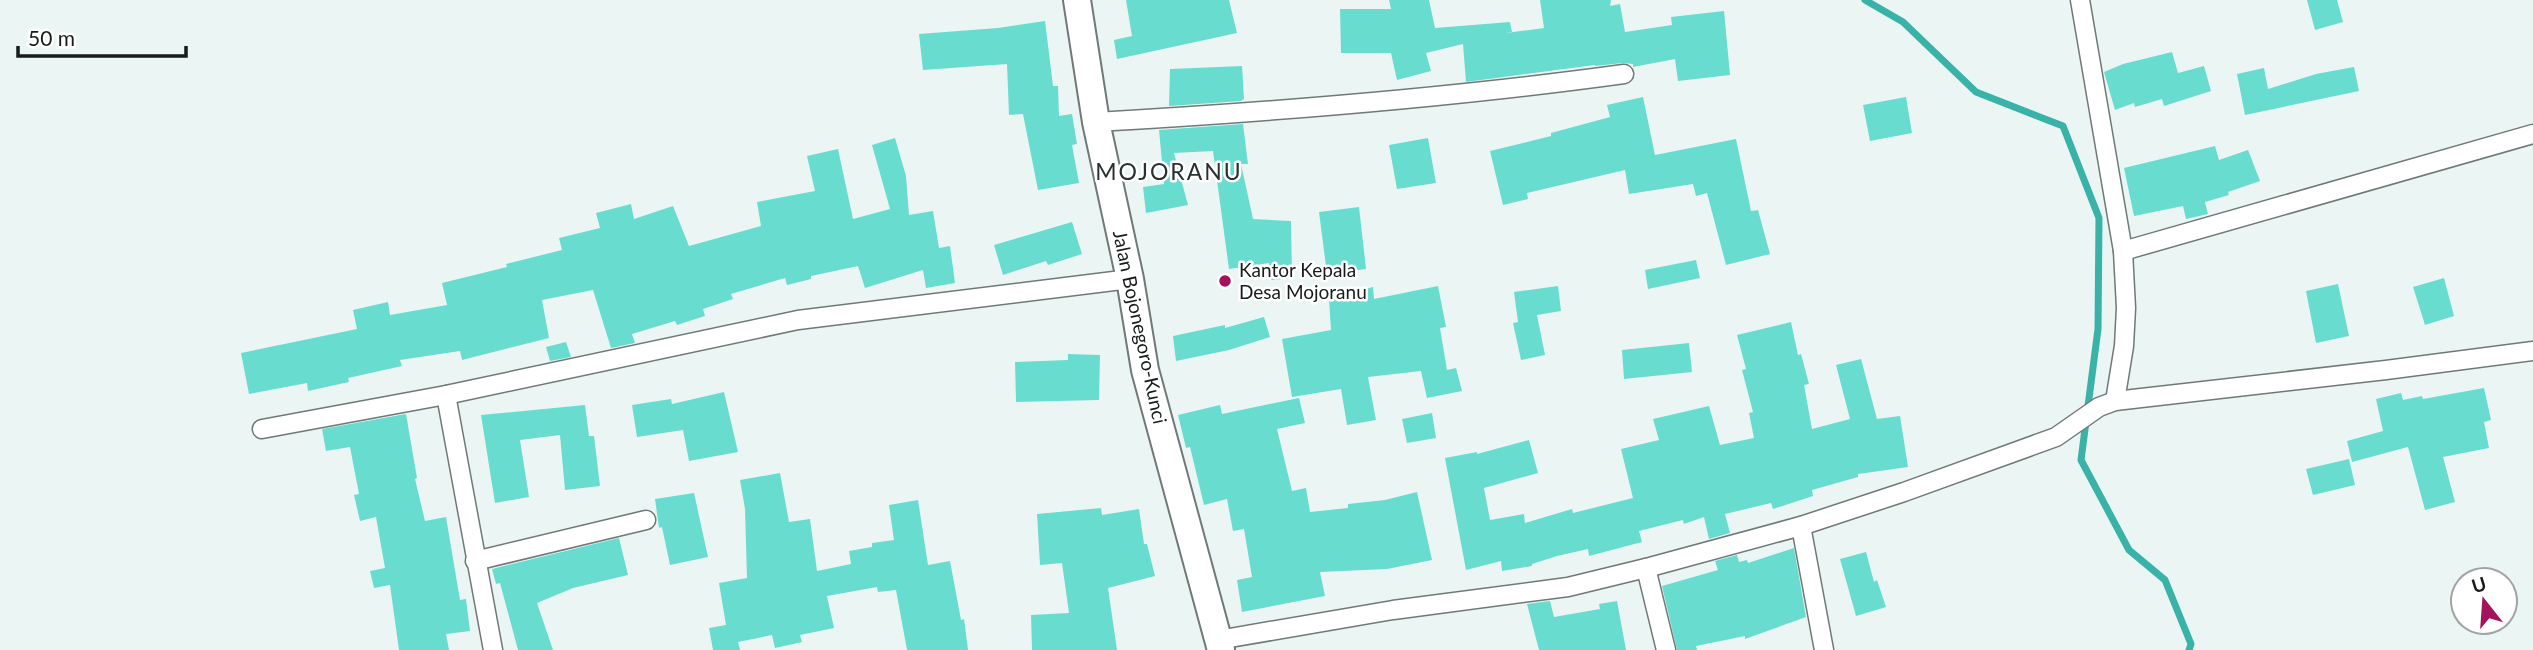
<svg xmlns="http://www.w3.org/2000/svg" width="2533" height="650" font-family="Lato,sans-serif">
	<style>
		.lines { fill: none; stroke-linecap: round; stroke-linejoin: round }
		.stream { stroke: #39b3a7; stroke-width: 7 }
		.building { fill: #68dccf }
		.minor-casing { stroke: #6f7977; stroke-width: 21 }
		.secondary-casing { stroke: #6f7977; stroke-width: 30 }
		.minor { stroke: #fff; stroke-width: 18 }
		.secondary { stroke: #fff; stroke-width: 26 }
		.poi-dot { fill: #a1135b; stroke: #fff; stroke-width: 2.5 }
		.labels { text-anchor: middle; stroke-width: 5; stroke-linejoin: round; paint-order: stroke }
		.poi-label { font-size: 19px; fill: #171b1a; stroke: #fff; text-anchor: start }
		.street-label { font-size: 19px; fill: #171b1a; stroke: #fff }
		.quarter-label { font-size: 23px; letter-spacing: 2px; fill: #293130; stroke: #fff }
	</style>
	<rect width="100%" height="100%" fill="#ebf6f4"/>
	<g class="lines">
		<!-- stream -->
		<polyline class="stream" points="1865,0 1903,22 1976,92 2063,126 2099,218 2098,329 2081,460 2129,550 2165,580 2191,644 2189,650"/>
	</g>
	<!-- building -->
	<g class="building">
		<polygon points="1126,0 1229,0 1237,33 1117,59 1114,40 1132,36"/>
		<polygon points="1389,0 1429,0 1435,28 1510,22 1512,32 1506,33 1544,28 1540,0 1611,0 1610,6 1620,4 1625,32 1672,25 1671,17 1724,11 1730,75 1678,81 1675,59 1633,67 1633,64 1623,63 1595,66 1595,65 1466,82 1463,44 1426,53 1431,71 1397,80 1391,53 1341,53 1340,9 1391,9"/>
		<polygon points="2307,0 2337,0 2343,22 2315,30"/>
		<polygon points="1045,21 1053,86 1058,86 1059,116 1072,114 1077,144 1072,145 1079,183 1038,190 1023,114 1009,115 1007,64 923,70 919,34 998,28"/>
		<polygon points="2172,52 2178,73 2204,66 2211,91 2164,106 2162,99 2135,107 2134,103 2115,110 2104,72 2123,64"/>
		<polygon points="1242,66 1244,99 1241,101 1169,106 1170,69"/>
		<polygon points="2354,67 2359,91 2245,115 2237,74 2264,68 2268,89 2316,74"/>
		<polygon points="1643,97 1655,155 1736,139 1751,211 1758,210 1770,254 1726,265 1707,193 1696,196 1693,184 1629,194 1625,170 1527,193 1528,199 1503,205 1490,151 1551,136 1551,133 1610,117 1607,105"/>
		<polygon points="1906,97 1912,133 1870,141 1863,105"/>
		<polygon points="1243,124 1248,164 1241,164 1253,219 1291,221 1292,278 1271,280 1269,263 1229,269 1213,151 1174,153 1188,205 1146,213 1143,187 1164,184 1159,130"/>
		<polygon points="895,138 906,176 909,215 933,211 939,248 950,246 955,283 926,288 923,270 865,288 858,266 811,276 811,279 787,285 785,278 731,294 733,299 703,309 705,316 677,325 675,321 632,334 635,343 611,348 593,290 542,300 549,338 462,360 460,351 400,360 402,366 348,378 349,382 308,391 307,383 249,394 241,353 357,329 353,310 388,302 390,315 447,305 442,283 507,267 506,264 562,250 559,238 600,228 596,213 631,204 634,219 673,206 689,246 761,226 757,202 815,191 807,156 838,149 853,219 890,209 872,145"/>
		<polygon points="1428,138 1436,183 1397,189 1389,145"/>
		<polygon points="2215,146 2219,160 2248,150 2260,181 2228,192 2229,195 2205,202 2208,214 2186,219 2183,206 2134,216 2124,168"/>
		<polygon points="1359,207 1366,269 1327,274 1319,212"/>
		<polygon points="1072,222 1082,254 1048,265 1046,261 1003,275 994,245"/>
		<polygon points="1696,260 1700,278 1648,289 1645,270"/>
		<polygon points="2444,278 2454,316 2425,325 2413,287"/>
		<polygon points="2338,284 2349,336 2316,343 2306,291"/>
		<polygon points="1438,286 1446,327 1440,328 1447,370 1456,368 1462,391 1427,398 1421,371 1368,377 1376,420 1347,425 1341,389 1292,397 1282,339 1331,330 1329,299 1373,287 1374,299"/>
		<polygon points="1558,286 1561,311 1537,315 1545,355 1521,360 1513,323 1518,322 1514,292"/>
		<polygon points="1264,317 1270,337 1229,350 1176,361 1173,336 1225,325 1225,328"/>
		<polygon points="1791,322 1798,355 1801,354 1809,384 1804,385 1812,429 1850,419 1836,365 1861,359 1877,419 1900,416 1908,467 1858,474 1858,477 1812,490 1813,496 1773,509 1771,503 1725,514 1730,533 1709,539 1704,517 1684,524 1683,520 1639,531 1642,542 1589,556 1588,549 1557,556 1532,564 1532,566 1502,571 1501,561 1466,570 1445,458 1477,452 1477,454 1529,440 1538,473 1484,488 1490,520 1524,514 1525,523 1572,509 1573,513 1633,498 1621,449 1659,440 1653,419 1709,406 1720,445 1754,438 1749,413 1753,412 1742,370 1746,369 1737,335"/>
		<polygon points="566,342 571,357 550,361 546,347"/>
		<polygon points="1689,343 1692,372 1624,379 1622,350"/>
		<polygon points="1068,354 1100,355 1099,400 1016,402 1015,362 1068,360"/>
		<polygon points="2484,388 2491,420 2484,422 2489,448 2443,457 2455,502 2425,510 2408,447 2352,462 2347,441 2383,431 2376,399 2401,393 2403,400 2422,396 2423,399"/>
		<polygon points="724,392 738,452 689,461 683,430 637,437 632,405 671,399 672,404"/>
		<polygon points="1299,398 1305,423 1277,429 1292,491 1306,488 1310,512 1348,508 1348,504 1385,500 1417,492 1432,560 1387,569 1320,572 1325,596 1242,612 1237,580 1252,577 1244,529 1233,531 1227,499 1204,505 1190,447 1186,448 1178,415 1220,405 1222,414"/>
		<polygon points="585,405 589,436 594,436 600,486 565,490 560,435 520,440 529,497 495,503 481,415"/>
		<polygon points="1432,413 1436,438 1407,443 1402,419"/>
		<polygon points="406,414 417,478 415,479 425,521 446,517 460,600 466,599 470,631 446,634 449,650 399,650 390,585 374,588 370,571 385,568 376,517 360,521 354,495 359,494 350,447 326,451 322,429"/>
		<polygon points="2349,459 2355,485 2313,495 2306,469"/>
		<polygon points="780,473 789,522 810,519 817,571 851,564 849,551 872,547 872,543 894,540 889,505 918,500 928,565 950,561 961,620 964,619 968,650 907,650 896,590 878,592 877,587 827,596 834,628 800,635 802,642 775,648 772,635 738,642 740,650 713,650 709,628 726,625 719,583 747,578 745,509 740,480"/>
		<polygon points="694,493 708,557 670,565 662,527 659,528 655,499"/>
		<polygon points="1101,508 1102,515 1139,509 1144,544 1147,544 1155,576 1108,588 1117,650 1032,650 1031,615 1069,613 1062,563 1040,565 1037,514"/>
		<polygon points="619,538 628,575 573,588 537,603 553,650 518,650 500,583 496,584 492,569"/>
		<polygon points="1794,548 1806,617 1745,639 1745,636 1696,646 1697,650 1677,650 1662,586 1718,570 1715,561 1737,555 1739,562 1747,560 1748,563"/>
		<polygon points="1866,552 1874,582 1877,580 1886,607 1856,616 1840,559"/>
		<polygon points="1550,601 1554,617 1600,609 1599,604 1617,601 1626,650 1539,650 1527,604"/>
	</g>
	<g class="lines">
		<!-- minor casing -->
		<g class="minor-casing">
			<g id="minor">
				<polyline points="2080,0 2123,251 2126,308 2124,346 2115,401"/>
				<path d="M1096 122C1272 112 1449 98 1624 74"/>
				<polyline points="2123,251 2533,134"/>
				<polyline points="446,395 493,650"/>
				<polyline points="262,429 446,395 798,320 1130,279"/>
				<polyline points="1801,526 1824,650"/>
				<polyline points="475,561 646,520"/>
				<polyline points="1646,568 1666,650"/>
				<polyline points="1218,640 1393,610 1568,587 1650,567 1801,526 1904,492 2056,437 2099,407 2115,401 2386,370 2533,351"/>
			</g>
		</g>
		<!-- secondary casing -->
		<g class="secondary-casing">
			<polyline id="secondary" points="1077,0 1096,122 1130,279 1145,370 1221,650"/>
		</g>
		<!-- minor -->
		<use href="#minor" class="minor"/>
		<!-- secondary -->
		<use href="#secondary" class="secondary"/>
	</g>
	<!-- markers -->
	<circle class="poi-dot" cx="1225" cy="281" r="7"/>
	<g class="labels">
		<!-- poi labels -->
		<g class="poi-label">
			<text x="1239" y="277">Kantor Kepala<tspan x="1239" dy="22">Desa Mojoranu</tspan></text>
		</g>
		<!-- street labels -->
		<g class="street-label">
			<text transform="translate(1140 327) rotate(78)" y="7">Jalan Bojonegoro-Kunci</text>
		</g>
		<!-- quarter labels -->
		<g class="quarter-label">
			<text x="1169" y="180">MOJORANU</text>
		</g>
	</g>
	<!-- north arrow -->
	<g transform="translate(2484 601) rotate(343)"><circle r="33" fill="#ffffff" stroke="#a2a4a3" stroke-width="2"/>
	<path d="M0-5L12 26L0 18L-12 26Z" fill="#a1135b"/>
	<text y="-10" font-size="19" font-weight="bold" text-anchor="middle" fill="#171b1a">U</text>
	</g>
	<!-- scale -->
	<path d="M18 46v10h168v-10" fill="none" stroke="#171b1a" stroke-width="3.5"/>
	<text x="28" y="46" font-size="21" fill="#171b1a" stroke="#ffffff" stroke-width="5" paint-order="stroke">50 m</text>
</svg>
